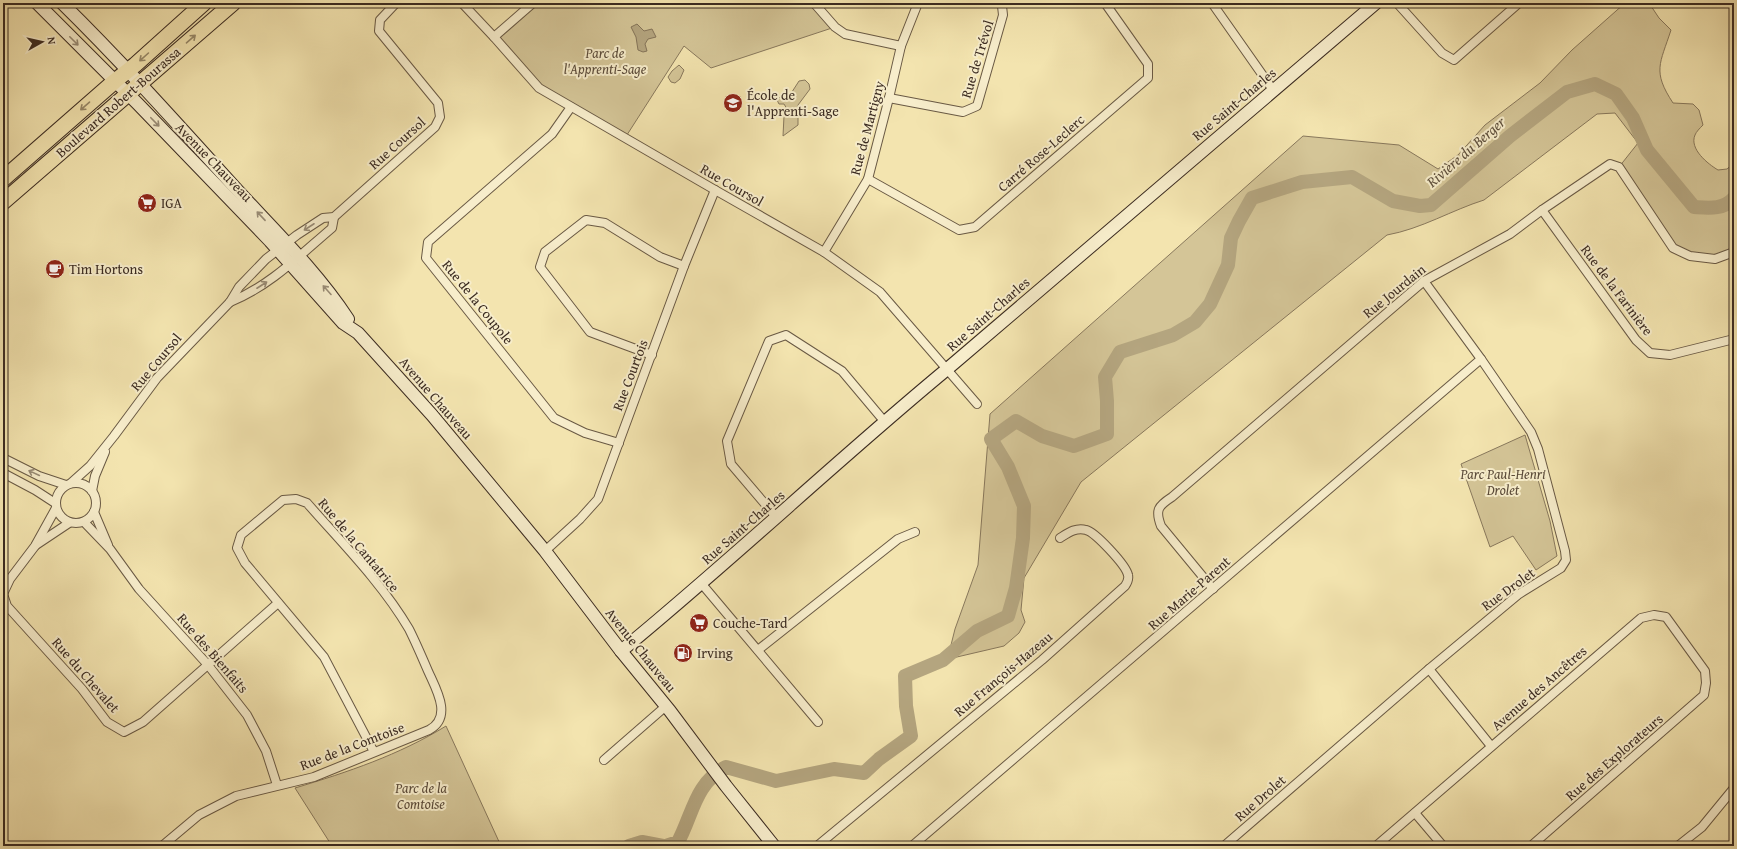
<svg xmlns="http://www.w3.org/2000/svg" width="1737" height="849" font-family="'Gentium Book Plus',serif">
	<style>
		.green { fill: #d4c597; stroke: #88785c }
		.water { fill: #b4a57f; stroke: #847459 }
		.lines { fill: none; stroke-linecap: round; stroke-linejoin: round }
		.river { stroke: #b4a57f; stroke-width: 14 }
		.street-casing { stroke: #695944; stroke-width: 10 }
		.secondary-casing { stroke: #3b2b21; stroke-width: 14 }
		.highway-casing { stroke: #3b2b21; stroke-width: 17 }
		.street { stroke: #f7edcb; stroke-width: 8 }
		.secondary { stroke: #f7edcb; stroke-width: 12 }
		.highway { stroke: #f3e4af; stroke-width: 15 }
		.oneway { stroke: #978868 }
		.oneway2 { stroke: #998c76 }
		.labels { text-anchor: middle; stroke-width: 4; stroke-linejoin: round; paint-order: stroke }
		.park-label { font-size: 14px; font-style: italic; fill: #5a4a39; stroke: #f7edcb }
		.street-label { font-size: 14px; fill: #3b2b21; stroke: #f7edcb }
		.poi-label { font-size: 14px; fill: #3b2b21; stroke: #f7edcb; text-anchor: start }
		.water-label { font-size: 15px; font-style: italic; fill: #5f503d; stroke: #f7edcb }
	</style>
	<rect width="100%" height="100%" fill="#f3e4af"/>
	<filter id="stains"><feTurbulence type="fractalNoise" baseFrequency=".005" numOctaves="4"/><feColorMatrix values="0 0 0 0 .2 0 0 0 0 .09 0 0 0 0 .02 0 0 0 .5 -.17"/></filter>
	<radialGradient id="worn" r=".72"><stop offset=".6" stop-color="#630" stop-opacity="0"/><stop offset="1" stop-color="#630" stop-opacity=".3"/></radialGradient>
	<!-- green -->
	<g class="green">
		<polygon points="533,3 814,3 835,27 711,68 684,46 625,138 539,88 494,37"/>
		<path d="M1625 3H1649L1659 18 1671 30C1660 64 1652 71 1673 103L1693 104 1699 110 1703 125C1700 128 1696 132 1695 135 1689 149 1708 164 1718 170L1727 169 1734 163V252L1715 259 1673 248 1619 167 1638 143 1615 113 1597 114 1484 200C1452 210 1421 229 1387 235L1081 482 1024 578 1021 610 1025 622 1019 633 1004 646 944 660 950 649 955 629 978 565 990 414 1303 136 1399 145 1438 169 1458 155 1485 125 1540 83 1572 50Z"/>
		<polygon points="679,65 684,70 680,79 675,83 671,82 668,77 672,71"/>
		<polygon points="805,80 809,84 810,89 798,105 798,125 783,136 784,116 787,109 784,104 779,104 777,100 781,96 790,95 799,81"/>
		<polygon points="1525,435 1550,521 1557,556 1536,570 1513,536 1490,547 1461,464"/>
		<path d="M446 726 501 846H332L295 788C348 772 399 755 446 726Z"/>
	</g>
	<!-- water -->
	<polygon class="water" points="637,24 644,31 652,29 656,37 648,39 645,44 647,51 643,52 638,50 636,37 631,27"/>
	<g class="lines">
		<!-- river -->
		<g class="river">
			<polyline points="629,846 642,842 663,846"/>
			<path d="M666 846 678 842C693 814 695 783 726 767L776 781 834 769 864 773 879 759 911 736 906 706 905 676 943 660 977 631 1008 616 1016 588 1023 538 1024 506 1008 467 991 439 1016 421 1042 436 1074 446 1107 434V401L1105 377 1120 352 1173 335 1195 322 1210 304 1228 265 1231 238 1239 221 1252 198 1302 182 1352 177 1393 201 1420 206 1431 205 1510 136 1567 92 1595 84 1616 94 1633 118 1647 150 1694 207C1709 208 1723 210 1734 198"/>
		</g>
		<!-- street casing -->
		<g class="street-casing">
			<g id="street">
				<polyline points="462,3 494,37 539,88 715,190 824,252 880,292 977,404"/>
				<polyline points="814,3 835,27 845,34 901,46"/>
				<polyline points="1212,3 1273,90"/>
				<polyline points="1397,3 1442,53 1454,60 1519,3"/>
				<polyline points="494,37 533,3"/>
				<polyline points="889,98 963,112 977,106 1003,15 1002,6 1000,3"/>
				<polyline points="571,107 552,134 428,242 426,258 554,418 585,433 619,443"/>
				<polyline points="868,179 959,230 975,227 1148,78 1148,64 1105,3"/>
				<polyline points="1542,210 1636,340 1650,353 1670,355 1734,339"/>
				<polyline points="824,252 868,179 889,98 901,46 918,3"/>
				<path d="M230 302C270 286 300 255 332 228L334 217"/>
				<polyline points="652,355 590,332 540,267 545,252 586,220 605,223 660,257 684,266"/>
				<polyline points="3,458 39,476 66,485"/>
				<polyline points="3,473 35,490 55,503"/>
				<circle cx="76" cy="503" r="20"/>
				<polyline points="71,483 90,466 114,436 157,378 230,302 239,287 266,259 297,235 323,218 334,217 435,127 440,117 438,103 379,31 380,20 396,3"/>
				<polyline points="92,491 95,476 105,452"/>
				<polyline points="56,508 35,546 10,579 3,594 7,606 82,689 107,722 124,732 143,722 278,603"/>
				<polyline points="94,512 108,545"/>
				<polyline points="777,518 731,464 727,441 769,341 786,335 842,371 884,421"/>
				<polyline points="84,522 110,549 139,589 208,665 247,715 266,751 277,785"/>
				<polyline points="36,545 69,523"/>
				<polyline points="545,551 580,519 598,499 684,266 715,190"/>
				<polyline points="701,583 818,722"/>
				<path d="M1213 589 1161 526C1155 510 1158 506 1172 497L1424 281 1510 234 1542 210 1610 164 1619 167 1673 248 1690 256 1715 259 1734 252"/>
				<polyline points="758,650 898,539 915,532"/>
				<polyline points="1429,669 1491,746"/>
				<polyline points="604,760 666,706"/>
				<polyline points="1415,813 1443,846"/>
				<path d="M162 846 199 815 236 796 314 777 429 730C453 717 436 689 428 671 422 657 416 643 409 629 382 583 342 543 307 503L296 499 283 500 241 535 237 548 245 563 324 657 374 752"/>
				<path d="M817 846 1042 660 1125 586C1127 583 1129 579 1128 575 1126 565 1095 532 1086 530 1076 527 1068 533 1060 538"/>
				<polyline points="912,846 1481,359"/>
				<polyline points="1224,846 1429,669 1519,594 1561,568 1566,560 1565,551 1538,449 1531,432 1481,359 1424,281"/>
				<polyline points="1376,846 1641,618 1654,615 1666,617 1705,671 1706,683 1704,695 1531,846"/>
				<polyline points="1678,846 1702,827 1734,788"/>
			</g>
		</g>
		<!-- secondary casing -->
		<g class="secondary-casing">
			<g id="secondary">
				<polyline points="37,3 138,104 270,241 343,323 358,333 432,415 545,551 621,651 670,711 726,786 774,846"/>
				<path d="M62 3C123 63 180 127 238 191 276 232 317 272 348 319"/>
				<path d="M621 651C732 560 836 461 946 370L1376 3"/>
			</g>
		</g>
		<!-- highway casing -->
		<g class="highway-casing">
			<g id="highway">
				<polyline points="3,179 115,81 135,65 204,3"/>
				<polyline points="3,202 233,3"/>
			</g>
		</g>
		<!-- street -->
		<use href="#street" class="street"/>
		<!-- secondary -->
		<use href="#secondary" class="secondary"/>
		<!-- highway -->
		<use href="#highway" class="highway"/>
	</g>
	<!-- one-way arrows -->
	<defs><path id="oneway-shaft" d="M-6 0H5M1.5-3L5.5 0L1.5 3" fill="none" stroke-width="1.6" stroke-linecap="round" stroke-linejoin="round"/></defs>
	<g class="oneway">
		<use href="#oneway-shaft" transform="translate(191 39) rotate(-41)"/>
		<use href="#oneway-shaft" transform="translate(144 57) rotate(138)"/>
		<use href="#oneway-shaft" transform="translate(85 106) rotate(139)"/>
	</g>
	<g class="oneway2">
		<use href="#oneway-shaft" transform="translate(74 41) rotate(45)"/>
		<use href="#oneway-shaft" transform="translate(155 122) rotate(46)"/>
		<use href="#oneway-shaft" transform="translate(261 216) rotate(-133)"/>
		<use href="#oneway-shaft" transform="translate(309 227) rotate(147)"/>
		<use href="#oneway-shaft" transform="translate(262 285) rotate(-33)"/>
		<use href="#oneway-shaft" transform="translate(327 290) rotate(-132)"/>
		<use href="#oneway-shaft" transform="translate(34 473) rotate(-155)"/>
	</g>
	<!-- icons -->
	<defs>
		<g id="school-disc" transform="scale(1)"><circle r="9.5" fill="#8f2418" stroke="#f7edcb"/><path d="M0-5L7-2L0 1L-7-2ZM-4 1L0 2.5L4 1V4Q0 6-4 4Z" fill="#fff"/></g>
		<g id="supermarket-disc" transform="scale(1)"><circle r="9.5" fill="#8f2418" stroke="#f7edcb"/><path d="M-6-5.5h2.5l.6 2H6L4.5 2H-2.5L-4.4-4H-6ZM-1.5 3.2a1.3 1.3 0 1 0 .1 0ZM3 3.2a1.3 1.3 0 1 0 .1 0Z" fill="#fff"/></g>
		<g id="cafe-disc" transform="scale(1)"><circle r="9.5" fill="#8f2418" stroke="#f7edcb"/><path d="M-5.5-4.5H6V0H3Q3 3.5 0 3.5H-2.5Q-5.5 3.5-5.5 0ZM3-3.2v2h1.7v-2ZM-6 4.5H4V6H-6Z" fill="#fff"/></g>
		<g id="fuel-disc" transform="scale(1)"><circle r="9.5" fill="#8f2418" stroke="#f7edcb"/><path d="M-5.5-6h7V0h2V4h1.3V-2.5L3-4.5l.8-.8L6-3V5H2.5V1h-1V6h-7ZM-4.2-4.7v3.2H.2V-4.7Z" fill="#fff"/></g>
	</defs>
	<g fill-rule="evenodd">
		<use href="#school-disc" x="733" y="103"/>
		<use href="#supermarket-disc" x="147" y="203"/>
		<use href="#cafe-disc" x="55" y="269"/>
		<use href="#supermarket-disc" x="699" y="623"/>
		<use href="#fuel-disc" x="683" y="653"/>
	</g>
	<g class="labels">
		<!-- park labels -->
		<g class="park-label">
			<text x="605" y="58">Parc de<tspan x="605" dy="16">l'Apprenti-Sage</tspan></text>
			<text x="1503" y="479">Parc Paul-Henri<tspan x="1503" dy="16">Drolet</tspan></text>
			<text x="421" y="793">Parc de la<tspan x="421" dy="16">Comtoise</tspan></text>
		</g>
		<!-- street labels -->
		<g class="street-label">
			<text transform="translate(977 59) rotate(-73)" y="5">Rue de Trévol</text>
			<text transform="translate(118 102) rotate(-41)" y="5">Boulevard Robert-Bourassa</text>
			<text transform="translate(1234 104) rotate(-40)" y="5">Rue Saint-Charles</text>
			<text transform="translate(867 128) rotate(-75)" y="5">Rue de Martigny</text>
			<text transform="translate(397 143) rotate(-42)" y="5">Rue Coursol</text>
			<text transform="translate(1041 153) rotate(-41)" y="5">Carré Rose-Leclerc</text>
			<text transform="translate(214 162) rotate(46)" y="5">Avenue Chauveau</text>
			<text transform="translate(732 185) rotate(30)" y="5">Rue Coursol</text>
			<text transform="translate(1617 290) rotate(53)" y="5">Rue de la Farinière</text>
			<text transform="translate(1394 291) rotate(-39)" y="5">Rue Jourdain</text>
			<text transform="translate(478 302) rotate(51)" y="5">Rue de la Coupole</text>
			<text transform="translate(988 314) rotate(-41)" y="5">Rue Saint-Charles</text>
			<text transform="translate(156 362) rotate(-50)" y="5">Rue Coursol</text>
			<text transform="translate(630 375) rotate(-69)" y="5">Rue Courtois</text>
			<text transform="translate(436 398) rotate(49)" y="5">Avenue Chauveau</text>
			<text transform="translate(743 527) rotate(-41)" y="5">Rue Saint-Charles</text>
			<text transform="translate(359 545) rotate(50)" y="5">Rue de la Cantatrice</text>
			<text transform="translate(1508 589) rotate(-36)" y="5">Rue Drolet</text>
			<text transform="translate(1189 593) rotate(-41)" y="5">Rue Marie-Parent</text>
			<text transform="translate(641 650) rotate(51)" y="5">Avenue Chauveau</text>
			<text transform="translate(213 653) rotate(49)" y="5">Rue des Bienfaits</text>
			<text transform="translate(1003 674) rotate(-40)" y="5">Rue François-Hazeau</text>
			<text transform="translate(86 675) rotate(49)" y="5">Rue du Chevalet</text>
			<text transform="translate(1539 688) rotate(-41)" y="5">Avenue des Ancêtres</text>
			<text transform="translate(352 746) rotate(-21)" y="5">Rue de la Comtoise</text>
			<text transform="translate(1614 757) rotate(-41)" y="5">Rue des Explorateurs</text>
			<text transform="translate(1260 798) rotate(-41)" y="5">Rue Drolet</text>
		</g>
		<!-- poi labels -->
		<g class="poi-label">
			<text x="747" y="100">École de<tspan x="747" dy="16">l'Apprenti-Sage</tspan></text>
			<text x="161" y="208">IGA</text>
			<text x="69" y="274">Tim Hortons</text>
			<text x="713" y="628">Couche-Tard</text>
			<text x="697" y="658">Irving</text>
		</g>
		<!-- water labels -->
		<g class="water-label">
			<text transform="translate(1466 152) rotate(-41)" y="5">Rivière du Berger</text>
		</g>
	</g>
	<!-- margin -->
	<rect width="1737" height="849" fill="none" stroke="#f3e4af" stroke-width="16"/>
	<rect x="4" y="4" width="1729" height="841" fill="none" stroke="#3b2b21" stroke-width="2"/>
	<rect x="8" y="8" width="1721" height="833" fill="none" stroke="#3b2b21"/>
	<!-- north arrow -->
	<g transform="translate(42 42) rotate(82)" stroke="#f7edcb" stroke-width="3" paint-order="stroke">
	<path d="M0-3L7 15L0 10L-7 15Z" fill="#3b2b21"/>
	<text y="-6" font-size="11" font-weight="bold" text-anchor="middle" fill="#3b2b21">N</text>
	</g>
	<rect width="100%" height="100%" filter="url(#stains)"/>
	<rect width="100%" height="100%" fill="url(#worn)"/>
</svg>
